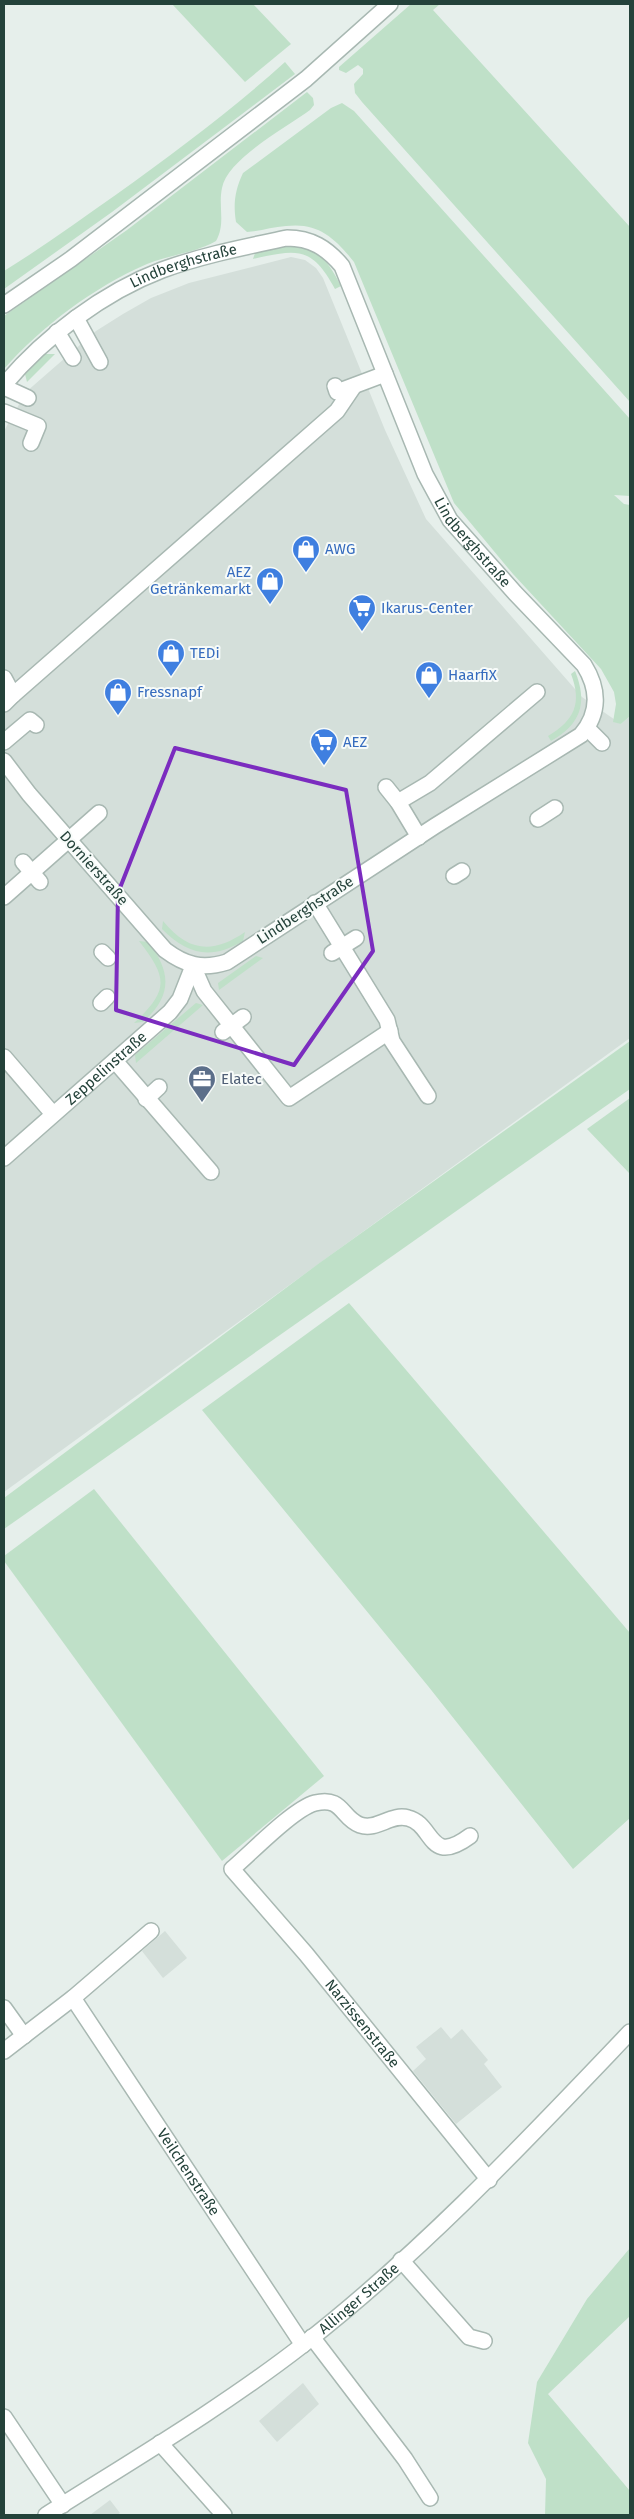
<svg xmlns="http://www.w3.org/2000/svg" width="634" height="2519" font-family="'Fira Sans',sans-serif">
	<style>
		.built { fill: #d4dfda }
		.green { fill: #bfe0c8 }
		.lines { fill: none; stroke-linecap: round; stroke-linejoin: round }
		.minor-casing { stroke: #a8b8b2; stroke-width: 18 }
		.minor { stroke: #fff; stroke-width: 15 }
		.marked { fill: none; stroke: #7b2cbf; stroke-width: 4; stroke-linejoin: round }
		.labels { text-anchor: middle; stroke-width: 4; stroke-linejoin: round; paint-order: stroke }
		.street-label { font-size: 15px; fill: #24423a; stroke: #f7fbf9 }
		.shop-label { font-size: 15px; fill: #366cbe; stroke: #f7fbf9; text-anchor: start }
		.service-label { font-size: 15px; fill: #4e5e75; stroke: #f7fbf9; text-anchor: start }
	</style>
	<rect width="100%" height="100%" fill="#e6efeb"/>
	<!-- built -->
	<g class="built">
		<polygon points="291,257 305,260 316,268 323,278 385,430 426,519 582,697 621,724 630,716 630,1038 4,1492 4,431 26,392 96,331 123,314 151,298 189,283"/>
		<polygon points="165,1931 187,1958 163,1978 142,1951"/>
		<polygon points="441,2027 451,2039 462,2029 488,2060 484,2064 502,2087 456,2124 413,2071 426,2059 416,2047"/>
		<polygon points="303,2383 319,2404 277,2442 259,2421"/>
		<polygon points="110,2500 120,2513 117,2515 90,2515"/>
	</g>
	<!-- green -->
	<g class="green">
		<polygon points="172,4 253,4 291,44 245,82"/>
		<polygon points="411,4 440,4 433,10 630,227 630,402 362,102 355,93 354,84 363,74 363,69 358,65 346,73 339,70 339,67"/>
		<path d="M285 62 295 74 112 212 4 289V271C43 247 80 220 117 194 175 152 232 110 285 62Z"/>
		<path d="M307 92 313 98 314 105 310 110C287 127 227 159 222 188 218 207 226 223 216 241 195 253 169 255 147 264 94 287 42 326 4 369V316L127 230Z"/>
		<path d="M342 103 354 111 630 419V496L614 495 624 504 630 505V716L621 724 613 722 616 704 614 692 601 669 513 574 454 503 354 262C335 238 318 222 286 226 272 227 261 231 247 232L236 222C233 204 235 190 243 173L331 108Z"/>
		<path d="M286 246C318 247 327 259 341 286L335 289C312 246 297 249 253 259L255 253Z"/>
		<polygon points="45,354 55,354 27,382 25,374"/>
		<path d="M575 671C588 703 581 724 551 741L548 736C575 720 582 703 571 674Z"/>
		<path d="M163 921C188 952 213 954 245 932L243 941C211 960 188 955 162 929Z"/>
		<path d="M139 941 148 942C172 972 172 996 143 1022L134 1023C169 990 168 978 139 941Z"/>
		<polygon points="256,956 263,958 219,990 218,983"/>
		<polygon points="196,1003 203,1005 136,1063 135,1055"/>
		<polygon points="630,1041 630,1089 4,1529 4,1498 318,1264"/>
		<polygon points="630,1098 630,1174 587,1129"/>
		<polygon points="349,1303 630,1633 630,1818 573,1869 428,1686 202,1410"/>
		<polygon points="94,1489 324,1776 222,1861 4,1561 4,1556"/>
		<polygon points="630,2248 630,2316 548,2394 630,2491 630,2515 545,2515 546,2479 528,2443 537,2382 587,2299"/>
	</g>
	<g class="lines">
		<!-- minor casing -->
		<g class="minor-casing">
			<g id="minor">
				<polyline points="4,305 71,259 306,79 390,4"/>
				<polyline points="76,318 100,362"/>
				<polyline points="57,332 73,358"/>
				<path id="s1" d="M4 385C44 337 104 292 162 270 203 255 245 247 287 238 311 238 327 248 342 266L425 474 450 520 515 593 584 665C599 689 600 713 581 735L435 826 227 962C202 970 185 965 165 950L29 794 4 761"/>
				<polyline points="335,386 337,392 385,374"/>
				<polyline points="4,387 28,398"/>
				<polyline points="4,412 38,426 31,443"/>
				<polyline points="13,695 337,411 354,386"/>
				<polyline points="4,704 13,695 4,678"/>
				<polyline points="587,728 602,743"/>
				<polyline points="4,742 30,720 36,725"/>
				<polyline points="386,787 398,802 419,837"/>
				<polyline points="398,802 430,783 537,692"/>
				<polyline points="538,819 555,808"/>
				<polyline points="23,862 40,882"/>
				<polyline points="454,876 462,871"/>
				<polyline points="4,897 99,813"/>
				<polyline points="315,903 387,1020 392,1041 428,1096"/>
				<polyline points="102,952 108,958"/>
				<polyline points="332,953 356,938"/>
				<polyline points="193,966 204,991 289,1098 390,1031"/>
				<polyline points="101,1003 107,997"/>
				<polyline points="223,1032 243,1017"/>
				<polyline points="4,1057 53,1114"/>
				<polyline points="115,1061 211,1172"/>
				<polyline points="146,1099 159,1087"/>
				<path id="s2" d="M4 1158 170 1012 180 999 193 966"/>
				<path id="s3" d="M470 1836C428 1867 434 1824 408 1818 391 1813 377 1831 360 1825 341 1818 343 1796 315 1803 293 1809 251 1853 232 1869L306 1954 489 2180"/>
				<path id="s4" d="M73 1998 303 2345"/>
				<polyline points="4,2008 24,2036"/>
				<polyline points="4,2051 73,1998 151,1931"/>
				<polyline points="401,2260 469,2337 484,2341"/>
				<polyline points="312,2337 405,2459 430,2498"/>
				<polyline points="4,2417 63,2505"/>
				<polyline points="160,2443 224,2515"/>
				<path id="s5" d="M46 2515C133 2460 223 2407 304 2344 423 2251 526 2141 630 2032"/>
			</g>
		</g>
		<!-- minor -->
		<use href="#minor" class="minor"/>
	</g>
	<!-- marked area -->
	<path class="marked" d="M175 748 346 790 373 951 294 1065 116 1010 118 893Z"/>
	<!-- icons -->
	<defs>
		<g id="shop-pin" transform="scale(1.4375)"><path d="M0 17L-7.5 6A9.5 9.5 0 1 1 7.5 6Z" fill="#3f7fe0" stroke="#f7fbf9"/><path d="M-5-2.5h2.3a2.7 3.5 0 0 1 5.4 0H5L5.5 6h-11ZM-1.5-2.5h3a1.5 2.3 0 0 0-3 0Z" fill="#fff"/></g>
		<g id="supermarket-pin" transform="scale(1.4375)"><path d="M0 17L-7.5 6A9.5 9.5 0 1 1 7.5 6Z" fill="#3f7fe0" stroke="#f7fbf9"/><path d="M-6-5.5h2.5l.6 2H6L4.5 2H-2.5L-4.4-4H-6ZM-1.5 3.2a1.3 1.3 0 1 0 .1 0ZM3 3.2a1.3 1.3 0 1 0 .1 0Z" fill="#fff"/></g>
		<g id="office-pin" transform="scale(1.4375)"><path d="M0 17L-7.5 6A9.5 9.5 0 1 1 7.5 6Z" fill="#5c6f8a" stroke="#f7fbf9"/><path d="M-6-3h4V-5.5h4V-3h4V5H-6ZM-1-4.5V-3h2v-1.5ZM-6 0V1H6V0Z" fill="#fff"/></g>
	</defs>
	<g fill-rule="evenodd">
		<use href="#shop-pin" x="306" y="549"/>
		<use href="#shop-pin" x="270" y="581"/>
		<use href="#supermarket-pin" x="362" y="608"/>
		<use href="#shop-pin" x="171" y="653"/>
		<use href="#shop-pin" x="429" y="675"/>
		<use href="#shop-pin" x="118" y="692"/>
		<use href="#supermarket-pin" x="324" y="742"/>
		<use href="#office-pin" x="202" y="1079"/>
	</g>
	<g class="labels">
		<!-- street labels -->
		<g class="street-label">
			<text dy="5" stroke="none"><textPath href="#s1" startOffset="219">Lindberghstraße</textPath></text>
			<text dy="5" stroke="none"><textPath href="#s1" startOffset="698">Lindberghstraße</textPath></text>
			<text transform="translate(94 868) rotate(48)" y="5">Dornierstraße</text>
			<text transform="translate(305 910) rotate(-33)" y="5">Lindberghstraße</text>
			<text dy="5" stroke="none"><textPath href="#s2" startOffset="136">Zeppelinstraße</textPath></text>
			<text dy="5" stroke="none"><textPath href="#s3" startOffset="488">Narzissenstraße</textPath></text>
			<text dy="5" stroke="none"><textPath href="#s4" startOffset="209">Veilchenstraße</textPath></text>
			<text dy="5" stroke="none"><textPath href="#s5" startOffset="381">Allinger Straße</textPath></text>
		</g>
		<!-- shop labels -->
		<g class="shop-label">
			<text x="325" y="554">AWG</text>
			<text x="251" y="577" text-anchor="end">AEZ<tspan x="251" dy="17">Getränkemarkt</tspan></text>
			<text x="381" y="613">Ikarus-Center</text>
			<text x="190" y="658">TEDi</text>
			<text x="448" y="680">HaarfiX</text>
			<text x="137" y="697">Fressnapf</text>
			<text x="343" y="747">AEZ</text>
		</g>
		<!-- service labels -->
		<g class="service-label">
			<text x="221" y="1084">Elatec</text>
		</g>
	</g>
	<!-- border -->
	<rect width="634" height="2519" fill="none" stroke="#24423a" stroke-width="10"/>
</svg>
